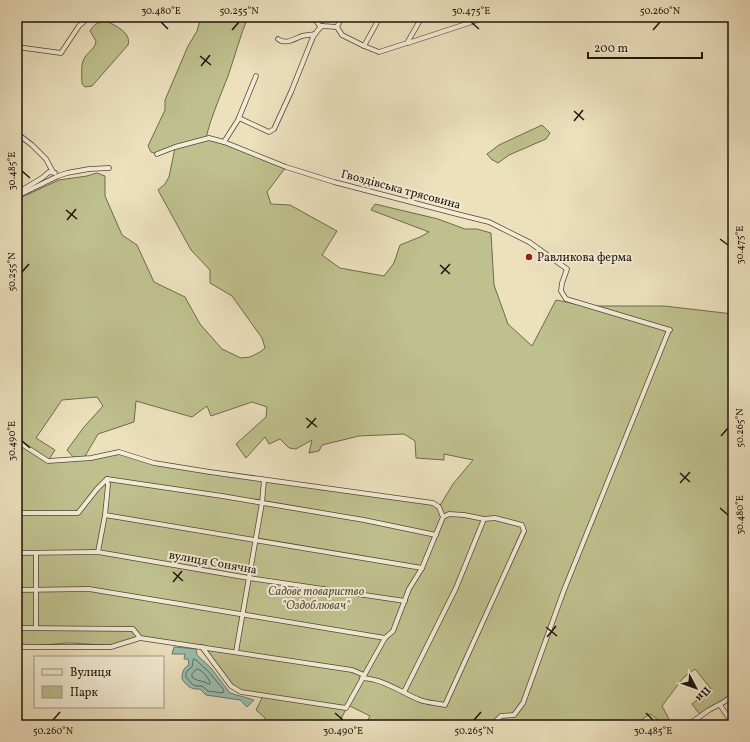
<svg xmlns="http://www.w3.org/2000/svg" width="750" height="742" font-family="Vollkorn,serif">
	<style>
		.green { fill: #bec08d; stroke: #6e6a4c; fill-rule: evenodd }
		.water { fill: #99bdaf; stroke: #68796e }
		.lines { fill: none; stroke-linecap: round; stroke-linejoin: round }
		.shore { stroke: #5c685e; stroke-width: 1 }
		.street-casing { stroke: #524738; stroke-width: 5.5 }
		.street { stroke: #f3ebd4; stroke-width: 4 }
		.ticks { fill: none; stroke: #1f140c; stroke-width: 1.5 }
		.poi-dot { fill: #8f2418; stroke: #f3ebd4; stroke-width: 1.5 }
		.labels { text-anchor: middle; stroke-width: 4; stroke-linejoin: round; paint-order: stroke }
		.street-label { font-size: 12px; fill: #1f140c; stroke: #f3ebd4 }
		.poi-label { font-size: 12px; fill: #1f140c; stroke: #f3ebd4; text-anchor: start }
		.park-label { font-size: 12px; font-style: italic; fill: #575039; stroke: #f3ebd4 }
		.neatline { fill: none; stroke: #1f140c; stroke-width: 1.5 }
		.ticks-label { font-size: 10px; text-anchor: middle; fill: #1f140c }
	</style>
	<rect width="100%" height="100%" fill="#ece0bd"/>
	<filter id="stains"><feTurbulence type="fractalNoise" baseFrequency=".005" numOctaves="4"/><feColorMatrix values="0 0 0 0 .2 0 0 0 0 .09 0 0 0 0 .02 0 0 0 .5 -.17"/></filter>
	<radialGradient id="worn" r=".72"><stop offset=".6" stop-color="#630" stop-opacity="0"/><stop offset="1" stop-color="#630" stop-opacity=".3"/></radialGradient>
	<!-- green -->
	<g class="green">
		<path d="M201 17H248C240 36 235 56 228 76 220 97 211 117 206 138H209L286 167 267 192 271 204 290 205 337 231 322 255 340 268 384 276 394 263 400 245 420 237 429 232 371 210 375 204 438 219 465 229H477L491 233 494 285 508 324 532 346 556 300 585 306H664L733 314V695L701 716 692 704 711 689 695 669 683 678 662 706 669 719 664 724 650 714 634 725H365L370 716 348 705 338 725H265V718L256 710 263 696 241 692 231 686 202 647 140 638C118 650 91 643 67 643 50 644 34 647 17 647V200L24 196 59 180 87 176 97 173 105 176V196L122 235 137 245 154 282 185 297 200 324 222 349 241 358 250 357 260 352 265 348 262 338 232 296 210 283V270L191 250 158 190 165 184 169 177 175 148 157 154 151 152 148 146 165 110V100L188 46 197 31ZM97 397 103 406 84 427 67 450 75 459 48 461 55 450 36 438 62 400ZM136 401 192 417 207 406 211 416 252 402 267 407 266 417 236 444 246 458 265 437 269 444 280 439 289 448 296 449 312 440 309 453 319 451 322 445 359 436 404 434 415 441 416 458 444 460V454L473 460 453 484 439 507 433 503 154 463 119 452 84 458 98 434 134 422Z"/>
		<path d="M106 21C115 25 132 33 128 45L92 86 85 87 82 84C82 76 80 64 85 57 89 51 95 49 96 41L90 31C95 23 97 23 106 21Z"/>
		<polygon points="542,125 550,133 546,139 509,155 498,163 491,159 487,154 499,145"/>
	</g>
	<!-- water -->
	<path class="water" d="M174 647 196 649 197 655 211 668 230 693 254 700 247 707 240 700 206 695 200 689C191 690 187 686 182 679 182 673 183 668 189 665L188 659H184L185 654H172Z"/>
	<g class="lines">
		<!-- shore -->
		<g class="shore">
			<polygon points="194,659 196,660 208,671 224,690 223,693 208,691 202,686 196,686 192,684 186,677 186,673 188,670 192,667 193,661"/>
			<path d="M197 669C203 670 207 677 210 682V684H208C203 680 197 682 192 677V674Z"/>
		</g>
		<!-- street casing -->
		<g class="street-casing">
			<g id="street">
				<polyline points="199,17 201,19"/>
				<polyline points="313,17 320,26 322,26"/>
				<polyline points="342,17 337,27 342,35 364,46 379,52 407,43 422,17"/>
				<path d="M278 39C285 45 294 39 302 36 306 35 311 35 315 34"/>
				<polyline points="408,43 481,19 484,17"/>
				<polyline points="364,46 380,17"/>
				<polyline points="17,47 61,53 79,26 89,17"/>
				<polyline points="239,118 269,132 274,129 291,92 313,37 318,30 322,26 337,27"/>
				<polyline points="19,135 32,145 46,159 53,172"/>
				<polyline points="224,142 238,120 256,76"/>
				<polyline points="157,154 175,147 209,138 224,142 286,167 334,182 457,214 489,222 529,242 567,269 562,283 561,291 566,299 670,330"/>
				<polyline points="17,193 42,178 49,172 55,173"/>
				<polyline points="17,196 58,176 67,173 89,169 109,168"/>
				<polyline points="17,441 48,461 91,458 119,452 154,463 210,472 433,503 439,507 443,517 422,568 409,589 393,631 385,638 346,708 241,692 231,686 202,647"/>
				<polyline points="17,513 78,513 97,489 107,479 222,496 364,520 436,535"/>
				<polyline points="105,515 422,568"/>
				<polyline points="98,552 105,515 108,485 107,479"/>
				<polyline points="17,553 98,552 249,578 405,601"/>
				<polyline points="36,553 36,627"/>
				<polyline points="17,590 89,589 385,638"/>
				<polyline points="17,628 133,629 140,638 352,670 364,675"/>
				<polyline points="17,647 111,647 140,638"/>
				<polyline points="236,652 262,503 264,480"/>
				<path d="M362 678C384 679 400 692 420 700 427 703 437 703 445 705L524 531 522 525 495 518 484 519 464 515 449 514 443 517"/>
				<polyline points="404,692 456,588 484,519"/>
				<polyline points="720,705 733,724"/>
				<polyline points="492,725 501,716 514,715 523,703 564,590 669,330"/>
				<polyline points="688,725 709,710 724,702 733,695"/>
			</g>
		</g>
		<!-- street -->
		<use href="#street" class="street"/>
	</g>
	<!-- ticks -->
	<path class="ticks" d="M161 22 168 29M471 22 479 29M232 30 239 22M653 30 660 22M200 56 211 65M201 66 210 55M574 111 584 120M574 121 583 110M22 171 30 178M66 210 77 219M67 220 76 209M720 239 728 245M440 265 450 274M22 272 29 264M441 274 450 264M306 418 317 427M307 428 316 418M721 436 728 428M22 441 30 448M680 473 690 482M680 483 690 472M720 508 728 515M173 572 183 581M173 582 182 571M546 627 557 636M547 637 556 626M335 713 343 720M646 713 653 720M53 720 60 712M474 720 481 712"/>
	<!-- markers -->
	<circle class="poi-dot" cx="529" cy="257" r="4"/>
	<g class="labels">
		<!-- street labels -->
		<g class="street-label">
			<text transform="translate(401 189) rotate(15)" y="4">Гвоздівська трясовина</text>
			<text transform="translate(213 562) rotate(10)" y="4">вулиця Сонячна</text>
		</g>
		<!-- poi labels -->
		<g class="poi-label">
			<text x="537" y="261">Равликова ферма</text>
		</g>
		<!-- park labels -->
		<g class="park-label">
			<text x="316" y="595">Садове товариство<tspan x="316" dy="14">"Оздоблювач"</tspan></text>
		</g>
	</g>
	<!-- margin -->
	<rect width="750" height="742" fill="none" stroke="#ece0bd" stroke-width="44"/>
	<!-- legend -->
	<rect x="34" y="656" width="130" height="52" fill="#f3ebd4" stroke="#9e9584"/>
	<rect x="42" y="669" width="20" height="6" fill="#f3ebd4" stroke="#9e9584"/>
	<text x="70" y="676" font-size="12" fill="#1f140c">Вулиця</text>
	<rect x="42" y="686" width="20" height="12" fill="#bec08d" stroke="#9e9584"/>
	<text x="70" y="696" font-size="12" fill="#1f140c">Парк</text>
	<!-- north arrow -->
	<g transform="translate(696 688) rotate(131)" stroke="#f3ebd4" stroke-width="3" paint-order="stroke">
	<path d="M0-3L7 15L0 10L-7 15Z" fill="#1f140c"/>
	<text y="-6" font-size="11" font-weight="bold" text-anchor="middle" fill="#1f140c">Пн</text>
	</g>
	<!-- scale -->
	<path d="M588 52v6h114v-6" fill="none" stroke="#1f140c" stroke-width="2"/>
	<text x="594" y="52" font-size="12" fill="#1f140c" stroke="#f3ebd4" stroke-width="3" paint-order="stroke">200 m</text>
	<rect x="22" y="22" width="706" height="698" class="neatline"/>
	<g class="ticks-label">
		<text x="161" y="14">30.480°E</text>
		<text x="239" y="14">50.255°N</text>
		<text x="471" y="14">30.475°E</text>
		<text x="660" y="14">50.260°N</text>
		<text transform="translate(11 171) rotate(-90)" y="4">30.485°E</text>
		<text transform="translate(739 245) rotate(-90)" y="4">30.475°E</text>
		<text transform="translate(11 272) rotate(-90)" y="4">50.255°N</text>
		<text transform="translate(739 428) rotate(-90)" y="4">50.265°N</text>
		<text transform="translate(11 441) rotate(-90)" y="4">30.490°E</text>
		<text transform="translate(739 515) rotate(-90)" y="4">30.480°E</text>
		<text x="53" y="734">50.260°N</text>
		<text x="343" y="734">30.490°E</text>
		<text x="474" y="734">50.265°N</text>
		<text x="653" y="734">30.485°E</text>
	</g>
	<rect width="100%" height="100%" filter="url(#stains)"/>
	<rect width="100%" height="100%" fill="url(#worn)"/>
</svg>
